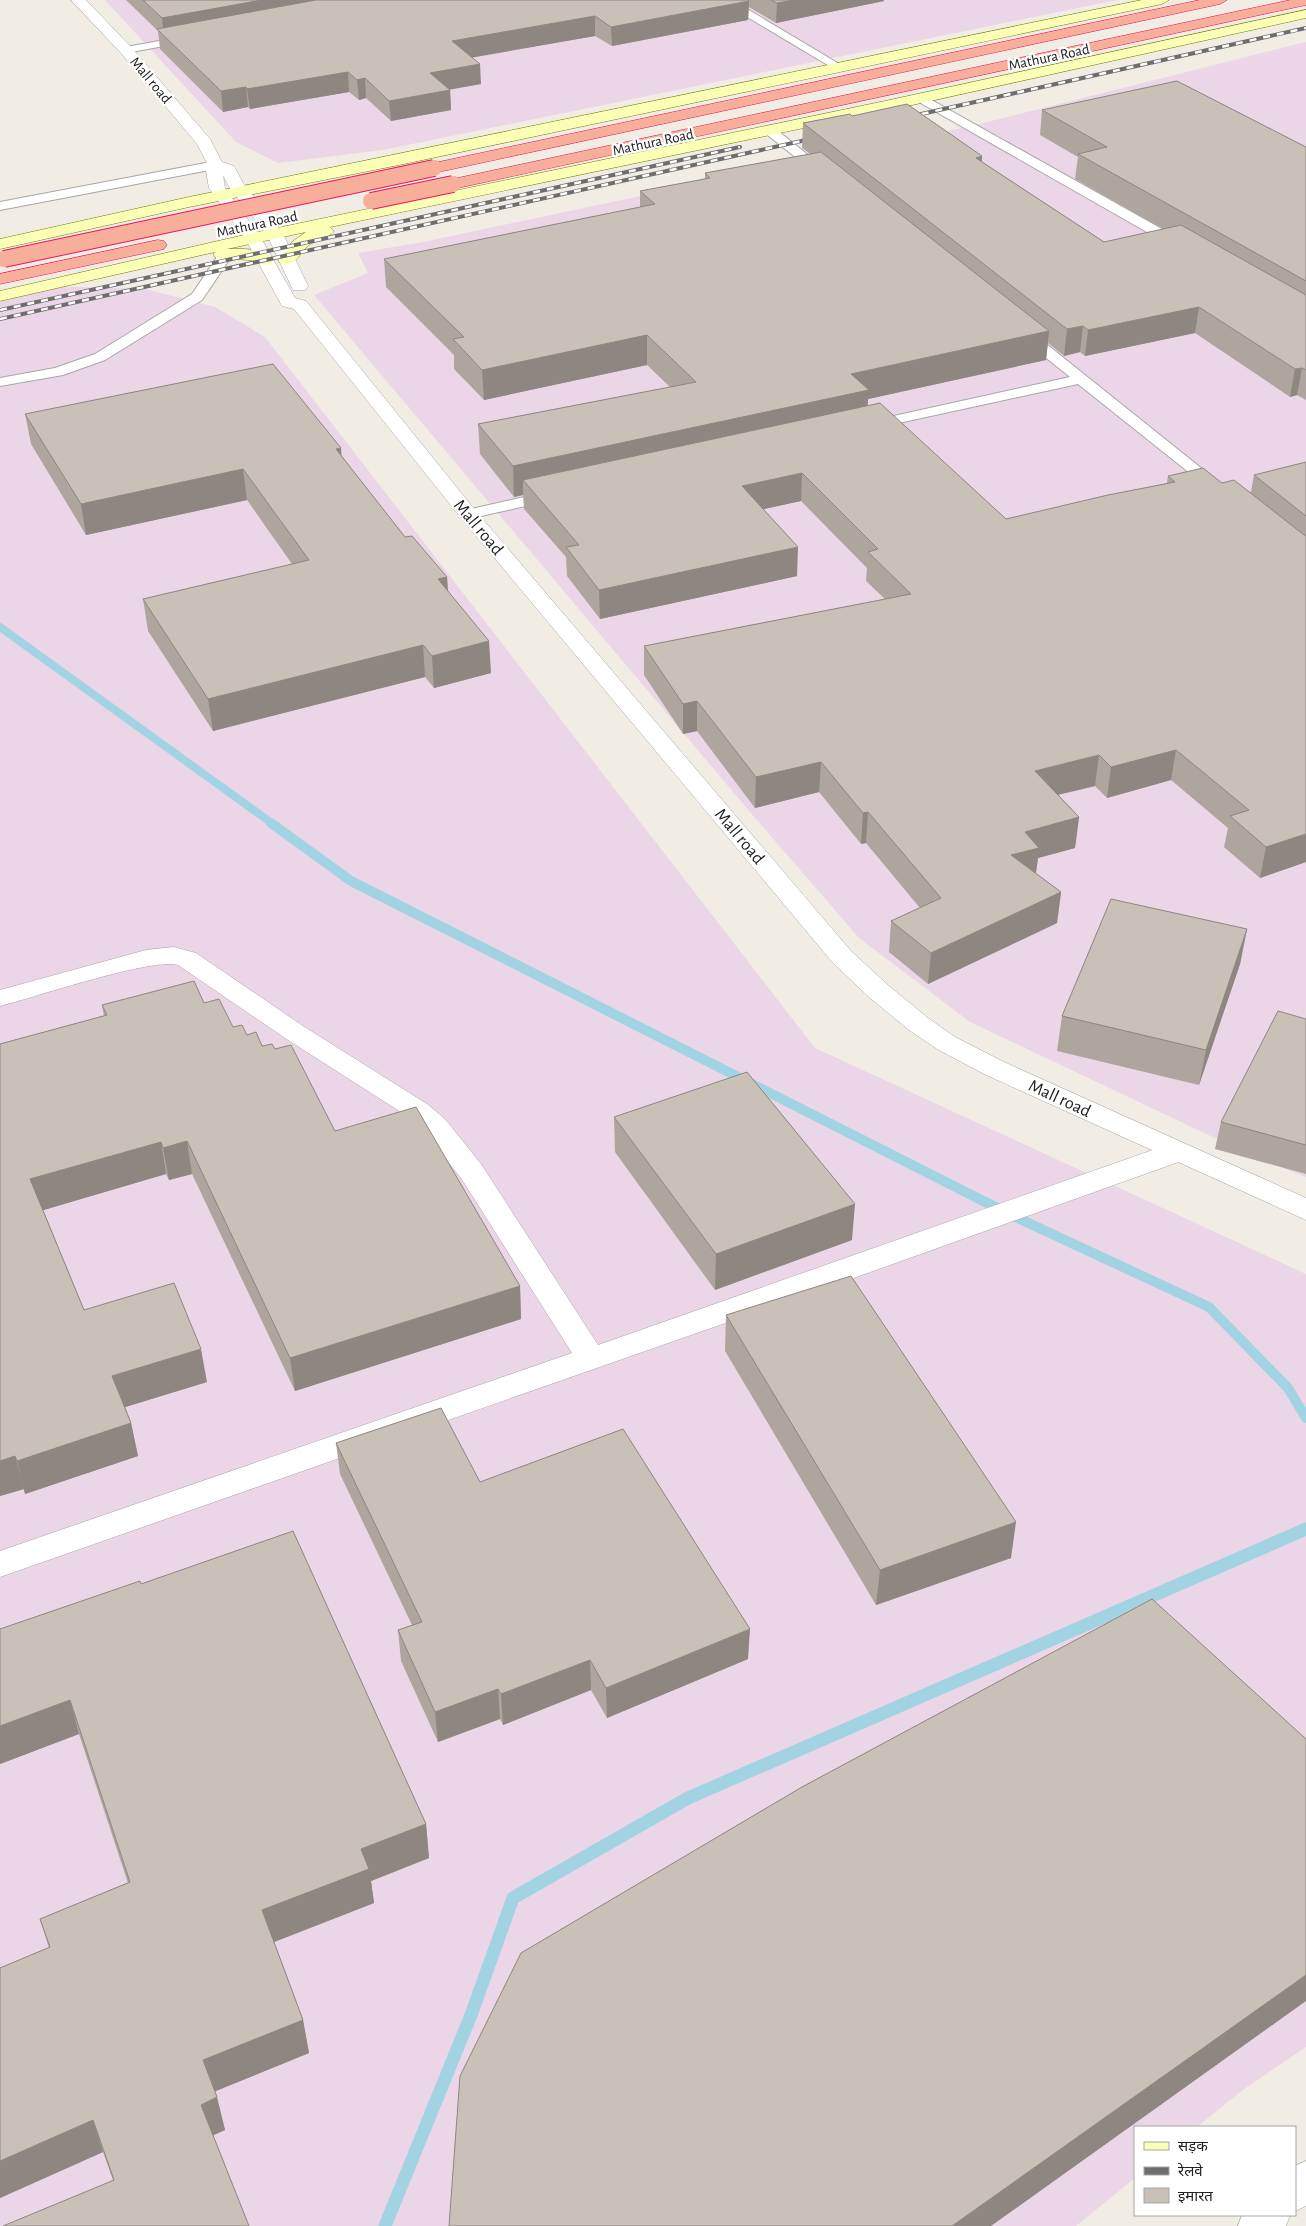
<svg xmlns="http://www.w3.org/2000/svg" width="1306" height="2226" font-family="'Alegreya Sans','Noto Sans Devanagari',sans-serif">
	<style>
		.industrial { fill: #ebd6e7 }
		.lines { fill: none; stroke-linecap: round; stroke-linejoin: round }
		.stream-far2 { stroke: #a2d3e2; stroke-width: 8 }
		.stream-far1 { stroke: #a2d3e2; stroke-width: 10 }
		.stream { stroke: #a2d3e2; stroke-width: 13 }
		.service-casing { stroke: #a7a7a7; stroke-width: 2 }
		.minor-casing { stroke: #a7a7a7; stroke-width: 1 }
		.tertiary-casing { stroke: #a7a7a7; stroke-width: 1 }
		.secondary-casing { stroke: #6e7d00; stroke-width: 1 }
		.trunk-casing { stroke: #eb165d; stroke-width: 1 }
		.service { fill: #fff; fill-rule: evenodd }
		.minor { fill: #fff; fill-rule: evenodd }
		.tertiary { fill: #fff; fill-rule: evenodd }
		.secondary { fill: #faffb5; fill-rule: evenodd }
		.trunk { fill: #f7ae9a; fill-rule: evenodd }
		.rail-casing { stroke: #6e6e6e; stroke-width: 4 }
		.rail { stroke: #fff; stroke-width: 2.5; stroke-dasharray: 7; stroke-linecap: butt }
		.trunk-bridge-casing { stroke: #eb165d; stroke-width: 18; stroke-linecap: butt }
		.trunk-bridge { stroke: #f7ae9a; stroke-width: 16 }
		.wall { fill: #ada59e }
		.shaded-wall { fill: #8d8681 }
		.building { fill: #c9c0b8; stroke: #8d8681 }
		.labels { text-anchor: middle; stroke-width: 4.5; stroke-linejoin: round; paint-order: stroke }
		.far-street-label { font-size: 15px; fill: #202020; stroke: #fff }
		.street-label { font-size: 18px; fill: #202020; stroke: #fff }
	</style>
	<rect width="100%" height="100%" fill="#f1ede5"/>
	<!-- industrial -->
	<g class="industrial">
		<polygon points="105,0 1117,0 383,150 278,163 236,142"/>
		<polygon points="1306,42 1306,1177 1257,1158 970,1022 859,938 750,812 314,295 368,273 358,253 423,242 967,127"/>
		<polygon points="47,286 146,289 215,307 265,337 815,1048 1306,1274 1306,2047 1244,2089 1197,2127 1135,2127 1135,2178 1076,2226 0,2226 0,296"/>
	</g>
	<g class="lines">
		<!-- stream-far2 -->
		<polyline class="stream-far2" points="0,627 273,824"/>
		<!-- stream-far1 -->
		<polyline class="stream-far1" points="271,823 351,881 1011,1215 1209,1307 1288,1388 1306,1418"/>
		<!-- stream -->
		<polyline class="stream" points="385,2226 471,2015 513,1898 688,1798 1306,1529"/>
		<!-- service casing -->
		<g class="service-casing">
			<g id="service">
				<polygon points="719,0 732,0 846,68 840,71 836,70"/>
				<polygon points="187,36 193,39 191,41 126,53 120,50 126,47"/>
				<polygon points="921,94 1185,242 1187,245 1180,249 1175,248 917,101 915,98 917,95"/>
				<polygon points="769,126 773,127 827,170 829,173 827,176 819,176 765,133 763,130"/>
				<polygon points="216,161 220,162 222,165 220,168 0,210 0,202"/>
				<polygon points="226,250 233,254 202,300 105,360 63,375 0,386 0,378 55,368 95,354 192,294 221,251"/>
				<polygon points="1025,330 1030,331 1221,484 1224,487 1221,490 1211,490 1078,384 871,429 866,428 864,425 866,422 871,421 1070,377 1020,337 1018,334 1020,331"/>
				<polygon points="551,491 556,493 559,496 556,499 468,519 462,517 460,514 462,511"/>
			</g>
		</g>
		<!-- minor casing -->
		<g class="minor-casing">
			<g id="minor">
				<path d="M174 947 196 953 303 1026 427 1104 445 1119 481 1164 598 1345 1167 1145 1177 1142 1187 1145 1191 1152 1187 1159 848 1280 0 1577V1551L572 1353 461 1178 425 1133 407 1116 285 1038 178 965C154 957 32 998 0 1006V990L146 950Z"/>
				<polygon points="1306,2161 1306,2206 1295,2211 1295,2166"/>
				<polygon points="1242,2215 1290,2215 1286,2226 1238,2226"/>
			</g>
		</g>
		<!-- tertiary casing -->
		<g class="tertiary-casing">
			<polygon id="tertiary" points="71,0 86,0 131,47 210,139 222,162 234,166 243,183 283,234 308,286 305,290 293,290 267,235 229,187 223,175 225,188 261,238 295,298 306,301 475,510 851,951 889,986 928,1018 955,1037 1004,1062 1306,1198 1306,1220 984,1074 937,1049 909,1030 870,998 833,963 461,518 294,309 282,306 245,238 209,188 206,171 208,165 197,144 121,53"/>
		</g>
		<!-- secondary casing -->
		<g class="secondary-casing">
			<g id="secondary">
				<polygon points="1142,0 1169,0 1162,4 399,165 189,207 0,249 0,239 189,197"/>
				<path d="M1306 10V18L885 111 330 227 334 231C330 238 317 239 309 245 299 253 296 267 281 264L278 260 293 241 306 232 227 249C241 249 265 247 274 260L271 264 265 265 250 260 216 258 213 254 215 252 0 301V291L253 233 885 101Z"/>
			</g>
		</g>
		<!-- trunk casing -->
		<g class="trunk-casing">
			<g id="trunk">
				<polygon points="1200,0 1227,0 1220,4 434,173 428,171 426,168 428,165 434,163"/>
				<polygon points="1291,0 1306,0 1306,5 453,189 447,187 445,184 447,181 453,179"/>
				<polygon points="158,240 164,241 167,245 164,249 0,284 0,274"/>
			</g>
		</g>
		<!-- service -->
		<use href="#service" class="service"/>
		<!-- minor -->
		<use href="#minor" class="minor"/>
		<!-- tertiary -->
		<use href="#tertiary" class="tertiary"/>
		<!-- secondary -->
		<use href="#secondary" class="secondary"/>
		<!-- trunk -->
		<use href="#trunk" class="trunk"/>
		<!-- rail casing -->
		<g class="rail-casing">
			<g id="rail">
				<polyline points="908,117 1306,28"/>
				<polyline points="0,310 740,147"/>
				<polyline points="0,319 815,138"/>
			</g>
		</g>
		<!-- rail -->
		<use href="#rail" class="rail"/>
		<!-- trunk-bridge casing -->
		<g class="trunk-bridge-casing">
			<g id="trunk-bridge">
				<polyline points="371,201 453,184"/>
				<polyline points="4,259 434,168"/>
			</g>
		</g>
		<!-- trunk-bridge -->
		<use href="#trunk-bridge" class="trunk-bridge"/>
	</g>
	<!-- wall -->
	<g class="wall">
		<polygon points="126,0 884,0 884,1 776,23 749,7 748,20 612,46 595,36 472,57 481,84 450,89 451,110 391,121 366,98 359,100 349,92 250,109 248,107 223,112 160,49 158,31"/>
		<polygon points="1042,110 1306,147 1306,400 1297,395 1290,397 1195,333 1085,356 1080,352 1064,356 1048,343 1046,360 868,399 868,405 1006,519 1167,483 1168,476 1222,483 1251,492 1254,475 1306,462 1306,862 1260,878 1224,847 1228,828 1171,780 1107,798 1095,786 1058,795 1079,817 1075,848 1038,858 1036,874 1061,892 1057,923 928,984 889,952 891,921 920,908 866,843 861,844 819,792 755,808 697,731 683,734 644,675 644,646 885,599 866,581 867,568 801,501 763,509 797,576 600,619 567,576 566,557 524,509 523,495 514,497 480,454 478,424 670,387 647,365 484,400 454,369 454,355 386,287 384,259 640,207 640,191 705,179 705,173 810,154 802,148 803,123 852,116 982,156 982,162 1104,242 1163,229 1075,179 1078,157 1040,135"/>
		<polygon points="25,414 341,456 405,537 447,577 448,591 491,673 434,688 425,677 213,731 148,631 143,599 292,564 247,500 86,535 31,444"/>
		<polygon points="1247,929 1240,964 1199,1085 1057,1051 1062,1016"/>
		<polygon points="204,1003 233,1027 247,1035 262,1046 275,1049 335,1131 520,1286 521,1319 295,1391 192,1174 169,1180 166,1174 43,1210 84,1310 207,1382 125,1407 131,1423 138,1456 25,1494 24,1489 0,1496 0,1044 104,1016 102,1005"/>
		<polygon points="1306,1019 1306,1174 1215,1149 1221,1122"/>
		<polygon points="614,1117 852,1240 715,1290 615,1152"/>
		<polygon points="726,1315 1011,1558 876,1605 725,1351"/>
		<polygon points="336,1443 480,1482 748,1659 607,1718 591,1690 503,1725 500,1719 438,1742 401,1661 398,1630 412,1625 340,1474"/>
		<polygon points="141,1584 426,1824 429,1858 371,1881 374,1903 274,1942 303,2020 309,2053 215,2091 225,2130 113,2180 103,2152 0,2198 0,1968 49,1948 40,1919 128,1883 79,1734 0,1764"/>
	</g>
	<!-- shaded-wall -->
	<g class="shaded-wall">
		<polygon points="262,0 367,0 164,36 162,18"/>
		<polygon points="794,0 884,0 884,1 776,23 777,3"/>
		<polygon points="749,1 748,20 612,46 611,27"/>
		<polygon points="595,16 595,36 453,61 452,41"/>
		<polygon points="480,64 481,84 431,93 430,73"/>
		<polygon points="348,72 349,92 250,109 247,89"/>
		<polygon points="365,78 366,98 359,100 357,80"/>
		<polygon points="246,87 248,107 223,112 221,91"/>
		<polygon points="450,90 451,110 391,121 389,101"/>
		<polygon points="982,156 980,181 976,158"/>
		<polygon points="1199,307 1195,333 1085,356 1088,330"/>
		<polygon points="1083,326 1080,352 1064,356 1067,329"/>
		<polygon points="1049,331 1046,360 868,399 867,420 523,480 523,495 514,497 513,466 851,374"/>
		<polygon points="647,335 647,365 484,400 482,370"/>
		<polygon points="1302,368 1297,395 1290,397 1295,369"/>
		<polygon points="341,448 343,479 336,449"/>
		<polygon points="243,469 247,500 86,535 81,504"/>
		<polygon points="802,473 801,501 741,514 742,486"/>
		<polygon points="798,547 797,576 600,619 599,590"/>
		<polygon points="447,577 449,609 438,579"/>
		<polygon points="489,641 491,673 434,688 432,656"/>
		<polygon points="423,645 425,677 213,731 208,699"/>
		<polygon points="697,701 697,731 683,734 683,704"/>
		<polygon points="1176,750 1171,780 1107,798 1111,767"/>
		<polygon points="1099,755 1095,786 1031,801 1035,771"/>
		<polygon points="821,762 819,792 755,808 756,777"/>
		<polygon points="868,812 866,843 861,844 863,813"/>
		<polygon points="1079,817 1075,848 1038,858 1035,878 1011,855 1025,832"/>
		<polygon points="1306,834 1306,862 1260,878 1266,847"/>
		<polygon points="1061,892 1057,923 928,984 931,953"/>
		<polygon points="1247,929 1240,964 1199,1085 1206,1050"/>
		<polygon points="187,1141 192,1174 169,1180 163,1148"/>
		<polygon points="161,1142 166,1174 37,1212 30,1179"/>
		<polygon points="855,1204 852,1240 715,1290 716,1254"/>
		<polygon points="520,1286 521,1319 295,1391 290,1358"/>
		<polygon points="201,1349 207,1382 119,1409 112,1376"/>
		<polygon points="131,1423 138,1456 25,1494 17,1461"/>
		<polygon points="15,1456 24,1489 0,1496 0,1461"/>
		<polygon points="1016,1522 1011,1558 876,1605 880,1570"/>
		<polygon points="750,1629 748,1659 607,1718 606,1688"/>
		<polygon points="590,1660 591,1690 503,1725 501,1694"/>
		<polygon points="498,1689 500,1719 438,1742 435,1712"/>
		<polygon points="70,1700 79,1734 0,1764 0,1726"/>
		<polygon points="426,1824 429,1858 371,1881 374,1903 269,1944 262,1910 361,1849"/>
		<polygon points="1306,1975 1306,2001 991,2226 952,2226"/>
		<polygon points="303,2020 309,2053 211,2093 203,2060"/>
		<polygon points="217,2097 225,2130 209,2137 201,2105"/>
		<polygon points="93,2120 103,2152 0,2198 0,2161"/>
	</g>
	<!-- building -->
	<g class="building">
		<polygon points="143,0 262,0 162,18"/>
		<polygon points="316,0 748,0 749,1 611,27 595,16 452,41 480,64 430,73 450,90 389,101 365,78 357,80 348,72 247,89 246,87 221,91 157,29"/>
		<polygon points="771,0 794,0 777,3"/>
		<polygon points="1177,81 1306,147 1306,281 1078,154 1107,147 1042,110"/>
		<polygon points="907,104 982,156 976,158 1104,242 1181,225 1306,295 1306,370 1302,368 1295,369 1199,307 1088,330 1083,326 1067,329 803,123 850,114 852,116"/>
		<polygon points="821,152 1049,331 851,374 869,390 513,466 478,424 696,382 647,335 482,370 453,339 464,337 384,259 655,204 640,191 710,178 705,173"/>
		<polygon points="273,364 341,448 336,449 405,537 412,536 447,577 438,579 489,641 432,656 423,645 208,699 143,599 309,560 243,469 81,504 25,414"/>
		<polygon points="880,403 1006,519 1108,495 1175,482 1168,476 1203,468 1222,483 1234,480 1304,535 1306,535 1306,834 1266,847 1230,816 1249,810 1176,750 1111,767 1099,755 1035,771 1079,817 1025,832 1039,848 1011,855 1061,892 931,953 891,921 941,898 868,812 863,813 821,762 756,777 697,701 683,704 644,646 911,594 868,552 878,549 802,473 742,486 798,547 599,590 566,547 579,545 523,480"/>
		<polygon points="1306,462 1306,516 1254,475"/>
		<polygon points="1111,899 1247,929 1206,1050 1062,1016"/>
		<polygon points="194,981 204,1003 219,999 233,1027 242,1025 247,1035 256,1032 262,1046 272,1044 275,1049 291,1045 335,1131 416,1107 520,1286 290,1358 187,1141 163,1148 161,1142 30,1179 84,1310 174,1283 201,1349 112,1376 131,1423 17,1461 15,1456 0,1461 0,1044 107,1015 102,1005"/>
		<polygon points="1278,1011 1306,1019 1306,1145 1221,1122"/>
		<polygon points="747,1072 855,1204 716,1254 614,1117"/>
		<polygon points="851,1276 1016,1522 880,1570 726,1315"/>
		<polygon points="441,1408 480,1482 623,1429 750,1629 606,1688 590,1660 501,1694 498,1689 435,1712 398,1630 422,1622 336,1443"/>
		<polygon points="293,1531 426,1824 361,1849 369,1869 262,1910 303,2020 203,2060 217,2097 201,2105 249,2226 3,2226 114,2180 93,2120 0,2161 0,1968 50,1947 40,1919 130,1882 70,1700 0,1726 0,1629 140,1581 141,1584"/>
		<polygon points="1152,1599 1306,1739 1306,1975 952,2226 449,2226 460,2076 521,1953 802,1787"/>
	</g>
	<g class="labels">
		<!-- far-street labels -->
		<g class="far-street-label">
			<text transform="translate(1049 57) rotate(-12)" y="5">Mathura Road</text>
			<text transform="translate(151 80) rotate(50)" y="5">Mall road</text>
			<text transform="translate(653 142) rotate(-12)" y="5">Mathura Road</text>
			<text transform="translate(257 224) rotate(-12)" y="5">Mathura Road</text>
		</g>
		<!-- street labels -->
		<g class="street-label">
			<text transform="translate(479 527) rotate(50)" y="6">Mall road</text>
			<text transform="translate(740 836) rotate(50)" y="6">Mall road</text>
			<text transform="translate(1060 1098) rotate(25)" y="6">Mall road</text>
		</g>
	</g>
	<!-- legend -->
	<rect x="1134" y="2126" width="162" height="90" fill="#ffffff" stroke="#a6a6a6"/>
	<rect x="1144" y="2142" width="25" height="8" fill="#faffb5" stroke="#a6a6a6"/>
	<text x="1178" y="2151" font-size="15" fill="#202020">सड़क</text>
	<rect x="1144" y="2167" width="25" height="8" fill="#6e6e6e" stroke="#a6a6a6"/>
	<text x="1178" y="2176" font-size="15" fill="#202020">रेलवे</text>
	<rect x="1144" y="2188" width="25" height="15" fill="#c9c0b8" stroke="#a6a6a6"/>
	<text x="1178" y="2201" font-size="15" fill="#202020">इमारत</text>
</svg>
